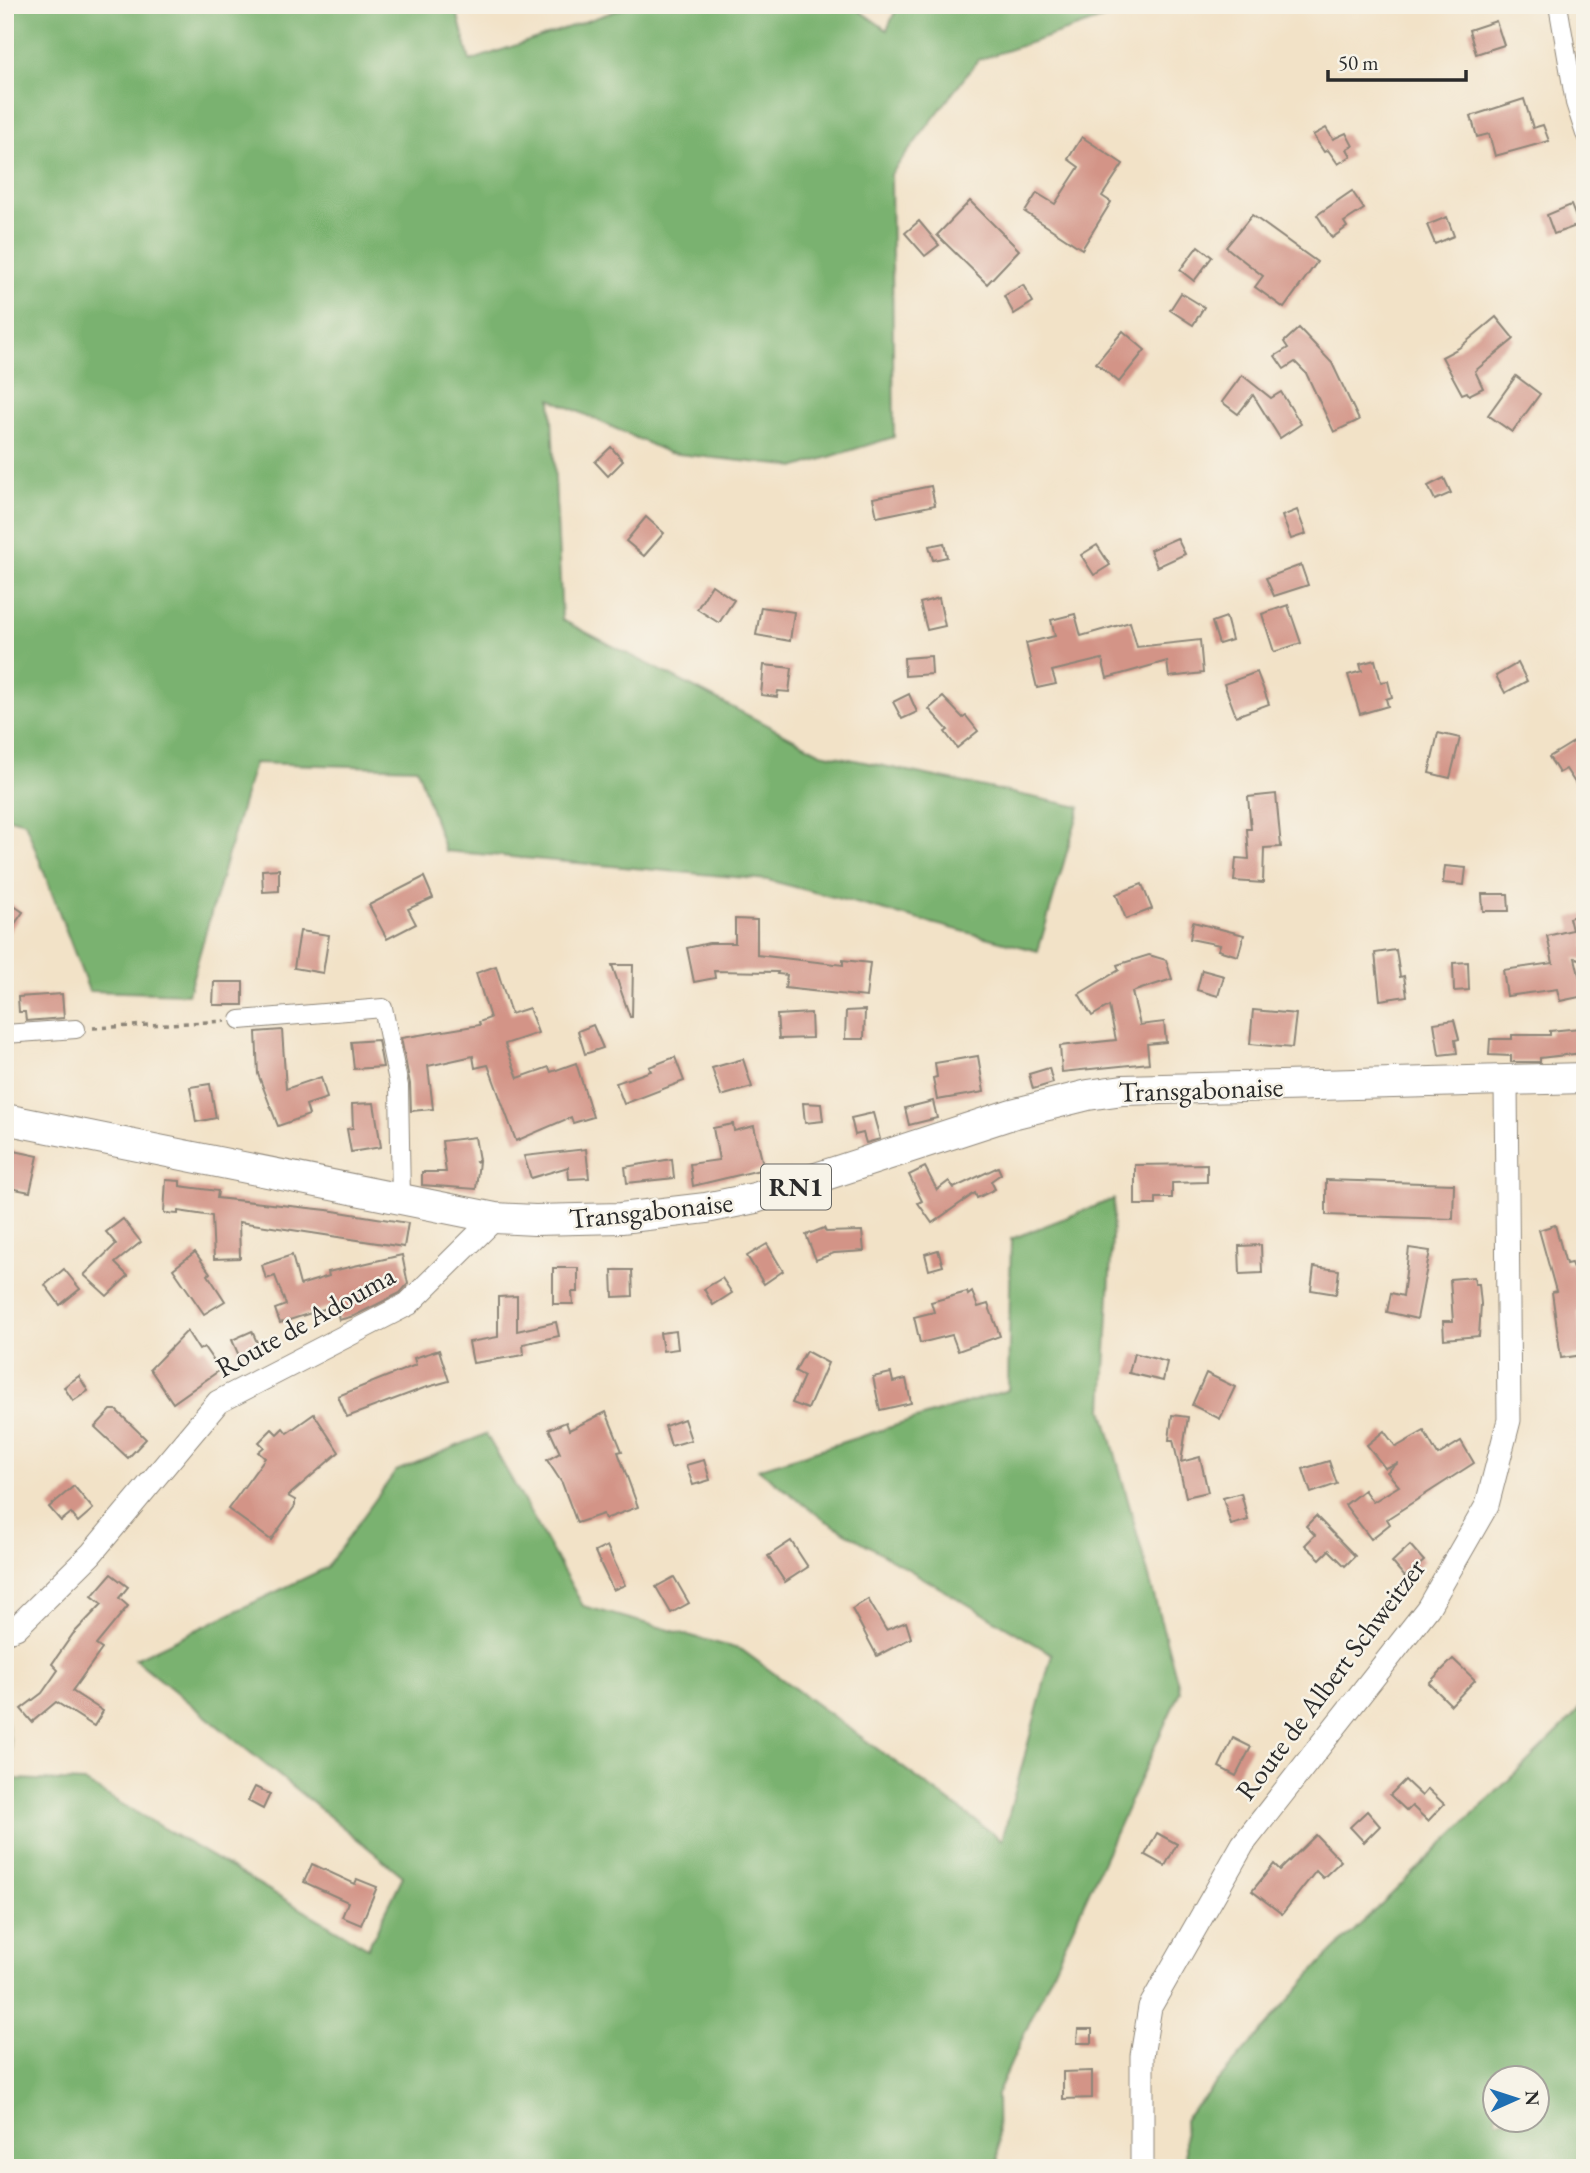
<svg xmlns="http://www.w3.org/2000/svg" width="1590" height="2173" font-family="'EB Garamond',serif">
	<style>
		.forest { fill: #7ab270; stroke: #526e4e; stroke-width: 2; fill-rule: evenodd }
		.building { fill: #d39487 }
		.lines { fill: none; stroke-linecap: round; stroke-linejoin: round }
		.minor-casing { stroke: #8e8679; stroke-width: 20 }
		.tertiary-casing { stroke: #8e8679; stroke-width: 25 }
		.trunk-casing { stroke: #8e8679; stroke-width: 32 }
		.path { stroke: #8e8679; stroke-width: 3.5; stroke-dasharray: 5 5; stroke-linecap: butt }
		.minor { stroke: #fff; stroke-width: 18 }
		.tertiary { stroke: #fff; stroke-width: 23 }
		.trunk { stroke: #fff; stroke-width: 30 }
		.labels { text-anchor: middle; stroke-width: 5; stroke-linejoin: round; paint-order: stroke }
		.shield { fill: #f7f3e8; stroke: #686764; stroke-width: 2 }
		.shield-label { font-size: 26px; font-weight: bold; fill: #2b2b2b }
		.street-label { font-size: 28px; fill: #2b2b2b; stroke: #f7f3e8 }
	</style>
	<rect width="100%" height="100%" fill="#f7f3e8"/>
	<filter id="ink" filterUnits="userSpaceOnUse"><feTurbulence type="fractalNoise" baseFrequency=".0143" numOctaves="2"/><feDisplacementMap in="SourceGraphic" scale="14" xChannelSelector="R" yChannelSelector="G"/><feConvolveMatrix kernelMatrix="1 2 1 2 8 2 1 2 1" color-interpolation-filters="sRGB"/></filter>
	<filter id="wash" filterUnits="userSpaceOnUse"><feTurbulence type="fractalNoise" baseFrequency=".00686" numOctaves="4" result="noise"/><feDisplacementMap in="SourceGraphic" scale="28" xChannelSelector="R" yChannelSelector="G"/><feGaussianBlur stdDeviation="1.57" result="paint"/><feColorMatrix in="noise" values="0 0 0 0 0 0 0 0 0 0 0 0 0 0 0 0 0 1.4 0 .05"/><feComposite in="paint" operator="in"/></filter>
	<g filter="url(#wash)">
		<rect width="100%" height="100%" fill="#f2e2c7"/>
		<!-- forest -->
		<g class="forest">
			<polygon points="5,5 455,5 470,61 633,5 851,5 887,30 898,5 1144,5 978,60 891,174 894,437 797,467 669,453 551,399 562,620 821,753 1080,807 1038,951 768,880 445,851 417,768 254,763 188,994 89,991 25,822 5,817"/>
			<polygon points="1114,1199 1103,1409 1180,1691 997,2094 998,2168 5,2168 5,1707 15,1779 84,1782 368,1948 403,1876 135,1659 326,1568 396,1471 486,1434 583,1606 742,1650 1002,1840 1052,1654 823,1519 758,1469 1008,1390 1011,1239"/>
			<path d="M1585 1701V2168H1186L1184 2120 1321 1963 1571 1719ZM1496 2078H1538V2120H1496Z"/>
		</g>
		<g id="blocks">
			<!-- building -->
			<g class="building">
				<polygon points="1496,21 1504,45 1476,54 1469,30"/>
				<polygon points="1524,99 1533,128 1543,125 1549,141 1495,156 1489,134 1477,137 1471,116"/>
				<polygon points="1326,128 1333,139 1346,133 1353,146 1347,149 1351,156 1338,164 1328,150 1324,152 1313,135"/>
				<polygon points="1082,137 1123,164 1102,196 1111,202 1082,249 1025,212 1037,193 1055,204 1079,167 1068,159"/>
				<polygon points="1352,191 1364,209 1344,222 1347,227 1332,238 1317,215"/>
				<polygon points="970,201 1019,250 987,284 937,235"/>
				<polygon points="1571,205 1579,225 1554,234 1547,215"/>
				<polygon points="1252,215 1317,262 1284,308 1255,287 1263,276 1226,247"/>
				<polygon points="1447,217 1454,236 1435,244 1427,225"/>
				<polygon points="919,221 939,245 925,256 905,233"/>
				<polygon points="1198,246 1212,257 1194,281 1180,270"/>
				<polygon points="1023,285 1033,302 1014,314 1004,296"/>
				<polygon points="1181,293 1204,307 1193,325 1170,310"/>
				<polygon points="1496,317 1514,339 1475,371 1483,388 1469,395 1467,392 1462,394 1442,357 1459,348"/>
				<polygon points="1299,328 1332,363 1359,420 1334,432 1306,373 1295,362 1284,369 1275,356 1288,348 1284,342"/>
				<polygon points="1123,331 1145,350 1119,382 1096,363"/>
				<polygon points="1242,375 1271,398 1281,392 1301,424 1280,438 1253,395 1238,414 1222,402"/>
				<polygon points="1516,376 1540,394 1512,432 1488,415"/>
				<polygon points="611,447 623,461 608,476 595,462"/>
				<polygon points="1444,478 1451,493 1435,500 1428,486"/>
				<polygon points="931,486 935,505 877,517 873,498"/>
				<polygon points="1297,510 1306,534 1291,539 1282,516"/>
				<polygon points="646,517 664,533 644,556 626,541"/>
				<polygon points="1177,538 1185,554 1157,567 1150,550"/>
				<polygon points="944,543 947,557 933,560 929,546"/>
				<polygon points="1097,545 1110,565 1094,575 1081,555"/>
				<polygon points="1301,565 1308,585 1274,596 1266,578"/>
				<polygon points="712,585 734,600 719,623 697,609"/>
				<polygon points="939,598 945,626 927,630 920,603"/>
				<polygon points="1288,605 1301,643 1274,652 1262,614"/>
				<polygon points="761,607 794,612 790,641 756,635"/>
				<polygon points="1075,614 1081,636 1130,622 1137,647 1200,640 1203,673 1169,677 1167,661 1107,678 1102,659 1052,671 1056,684 1037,688 1026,643 1055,636 1051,620"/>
				<polygon points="1226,617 1232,640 1219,644 1212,622"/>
				<polygon points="931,656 932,674 905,676 904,658"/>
				<polygon points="1375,660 1381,682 1388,681 1392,697 1386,699 1388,706 1360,714 1348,675 1362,671 1360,664"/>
				<polygon points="1518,663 1527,681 1505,693 1496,676"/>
				<polygon points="764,665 792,668 789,692 778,691 777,697 761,695"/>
				<polygon points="1257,672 1269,704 1236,716 1224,684"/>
				<polygon points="909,694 917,712 902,719 893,702"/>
				<polygon points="943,697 963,718 966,716 978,731 957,748 945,732 948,730 929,709"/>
				<polygon points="1438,733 1460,738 1450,778 1429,773"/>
				<polygon points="1585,735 1585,798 1566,769 1559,773 1549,757"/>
				<polygon points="1276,794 1281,847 1264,848 1263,883 1234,881 1236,858 1249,859 1247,829 1251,829 1248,797"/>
				<polygon points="1445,866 1466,868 1464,885 1443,883"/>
				<polygon points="279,869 279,891 263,892 262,870"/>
				<polygon points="424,877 433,898 408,909 416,924 387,939 369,905"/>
				<polygon points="1142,884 1152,909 1126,919 1116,894"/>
				<polygon points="1482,894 1508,894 1509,911 1483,911"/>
				<polygon points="5,900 23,912 5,938"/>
				<polygon points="1585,913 1585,960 1575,958 1584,996 1560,1001 1557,989 1507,996 1503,970 1553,963 1547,936 1572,930 1569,918"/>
				<polygon points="735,919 757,920 757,955 843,965 843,960 870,963 866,997 785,988 787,975 777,974 778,972 714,971 715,978 694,982 687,948 709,943 735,943"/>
				<polygon points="1193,922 1244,935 1238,956 1218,950 1220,945 1190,939"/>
				<polygon points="300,931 329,935 323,973 294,968"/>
				<polygon points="1396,950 1400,977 1404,976 1407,996 1380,1000 1375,953"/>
				<polygon points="1149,955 1166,960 1172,979 1132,992 1140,1025 1164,1022 1166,1042 1147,1044 1149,1063 1062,1072 1060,1046 1116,1040 1109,1006 1092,1016 1079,994 1119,970 1117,965"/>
				<polygon points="1468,962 1469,990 1454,991 1453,963"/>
				<polygon points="612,965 633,965 632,1017 630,1017"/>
				<polygon points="496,966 511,1014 529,1008 538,1033 505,1044 518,1078 549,1067 551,1072 576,1063 593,1117 573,1123 571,1117 516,1141 488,1065 475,1068 473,1056 428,1066 433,1109 411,1111 410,1084 401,1038 480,1025 479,1022 490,1018 476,973"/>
				<polygon points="1202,970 1224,976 1218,996 1197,990"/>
				<polygon points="214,982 243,982 243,1005 213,1005"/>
				<polygon points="62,994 64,1018 26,1021 25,1012 19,1012 18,997"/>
				<polygon points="865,1010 864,1039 845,1039 846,1011"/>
				<polygon points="1253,1010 1296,1014 1292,1048 1250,1044"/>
				<polygon points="811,1013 812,1038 779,1039 777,1015"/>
				<polygon points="1454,1020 1459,1039 1455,1040 1457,1053 1439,1055 1434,1023"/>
				<polygon points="593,1025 603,1048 585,1054 578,1031"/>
				<polygon points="1580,1028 1582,1053 1540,1058 1540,1062 1511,1062 1511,1056 1489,1055 1490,1039 1512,1039 1512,1035 1550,1035 1550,1031"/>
				<polygon points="282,1030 286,1089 321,1077 327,1098 306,1105 309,1115 278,1126 258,1074 256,1032"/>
				<polygon points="378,1040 383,1067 354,1069 351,1042"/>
				<polygon points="978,1056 984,1092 937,1100 933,1078 937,1077 935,1063"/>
				<polygon points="675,1057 684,1081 624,1104 616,1083 651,1071 649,1067"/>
				<polygon points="743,1059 752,1087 721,1096 712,1068"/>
				<polygon points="1049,1068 1053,1083 1033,1089 1029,1074"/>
				<polygon points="210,1084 216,1118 196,1122 190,1087"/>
				<polygon points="933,1101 937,1118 909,1125 905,1108"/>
				<polygon points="374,1103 381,1147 351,1152 347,1129 353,1128 352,1104"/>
				<polygon points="803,1103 821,1104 823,1121 805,1123"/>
				<polygon points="873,1113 880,1139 866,1143 863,1133 855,1135 851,1118"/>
				<polygon points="733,1124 734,1131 754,1126 764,1169 693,1186 690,1164 719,1160 713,1128"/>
				<polygon points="475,1137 479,1160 475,1162 479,1161 476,1189 422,1185 422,1172 446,1172 442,1141"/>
				<polygon points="5,1149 38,1156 30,1192 5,1187"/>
				<polygon points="586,1149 589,1178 569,1179 568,1167 531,1178 524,1156"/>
				<polygon points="672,1159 674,1178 627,1183 625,1167"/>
				<polygon points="1207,1164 1207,1182 1172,1183 1172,1198 1156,1198 1156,1205 1135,1205 1135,1165"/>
				<polygon points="925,1167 937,1190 949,1181 954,1188 998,1167 1001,1174 991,1181 995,1189 977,1198 975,1193 932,1223 918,1203 922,1201 909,1175"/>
				<polygon points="166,1180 180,1181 180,1186 218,1191 217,1198 327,1210 408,1223 404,1247 239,1222 240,1258 214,1259 212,1216 178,1211 178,1214 164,1213"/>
				<polygon points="1326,1180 1454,1184 1453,1219 1326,1215"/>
				<polygon points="123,1219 141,1242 115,1263 128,1276 107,1296 84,1275 116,1244 106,1232"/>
				<polygon points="1555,1225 1566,1264 1571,1263 1581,1289 1583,1289 1585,1311 1578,1312 1583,1355 1561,1358 1552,1292 1556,1291 1539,1230"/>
				<polygon points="824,1228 826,1232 862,1231 864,1251 834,1253 816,1260 806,1235"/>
				<polygon points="767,1244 783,1271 764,1284 747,1256"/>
				<polygon points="1261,1245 1262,1273 1240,1274 1239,1246"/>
				<polygon points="1409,1248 1430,1251 1417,1319 1387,1312 1391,1293 1403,1296"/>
				<polygon points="938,1250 943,1266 929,1270 925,1254"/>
				<polygon points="195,1252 210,1273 208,1275 225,1301 204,1314 173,1269"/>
				<polygon points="292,1255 300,1285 329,1276 328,1272 402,1255 408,1284 400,1293 354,1316 339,1320 336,1305 280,1323 275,1309 286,1305 275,1276 266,1279 262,1265"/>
				<polygon points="1314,1267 1339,1270 1336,1294 1311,1290"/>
				<polygon points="553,1268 578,1268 578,1292 572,1292 573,1304 553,1304"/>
				<polygon points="64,1269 80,1289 60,1305 45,1285"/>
				<polygon points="612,1270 632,1270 633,1296 613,1297"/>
				<polygon points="1474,1277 1475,1284 1479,1284 1481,1304 1479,1336 1444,1339 1443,1321 1453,1321 1450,1279"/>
				<polygon points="722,1278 732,1293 713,1305 704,1289"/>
				<polygon points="967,1292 968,1295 972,1292 978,1307 988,1304 1000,1336 958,1351 952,1335 920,1343 914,1317 934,1312 931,1302"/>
				<polygon points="517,1296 517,1331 556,1322 559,1336 523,1344 524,1355 473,1363 469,1342 498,1337 498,1297"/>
				<polygon points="187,1331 199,1350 204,1347 220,1370 173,1403 150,1369"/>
				<polygon points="252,1331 259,1347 239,1356 232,1340"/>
				<polygon points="676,1331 678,1349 663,1351 660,1333"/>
				<polygon points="439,1350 449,1381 424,1388 347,1417 338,1396 416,1365 414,1358"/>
				<polygon points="806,1351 828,1363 808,1409 792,1403 804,1376 795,1371"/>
				<polygon points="1134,1353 1167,1362 1163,1381 1129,1373"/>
				<polygon points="891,1373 893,1382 906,1379 911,1403 880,1410 873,1377"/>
				<polygon points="1206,1373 1235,1387 1220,1419 1192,1405"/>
				<polygon points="79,1376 88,1391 73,1401 64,1387"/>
				<polygon points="111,1410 116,1410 146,1439 128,1458 95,1427"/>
				<polygon points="606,1412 622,1451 618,1452 638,1507 605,1519 603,1514 577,1523 562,1483 547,1460 560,1453 549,1429 566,1422 569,1430"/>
				<polygon points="314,1414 339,1452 288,1496 295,1500 295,1506 271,1540 228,1509 265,1458 258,1452 264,1447 259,1442 272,1429 277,1434 283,1428 287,1433"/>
				<polygon points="1172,1415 1188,1417 1181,1462 1200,1457 1208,1492 1186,1497 1173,1440 1169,1440"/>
				<polygon points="684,1419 691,1440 671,1446 665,1426"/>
				<polygon points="1384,1431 1396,1447 1424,1431 1438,1455 1461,1441 1474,1463 1387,1519 1390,1524 1371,1539 1345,1505 1364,1490 1373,1502 1399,1486 1387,1472 1398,1463 1385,1468 1367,1445"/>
				<polygon points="704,1460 710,1480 693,1485 686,1465"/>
				<polygon points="1329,1461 1337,1484 1311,1493 1303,1469"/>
				<polygon points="74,1486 93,1509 78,1522 71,1513 61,1521 49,1507"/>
				<polygon points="1241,1493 1248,1520 1231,1525 1223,1498"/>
				<polygon points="1316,1516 1355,1556 1345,1566 1329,1550 1320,1559 1305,1545 1315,1535 1306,1526"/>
				<polygon points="791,1541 808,1567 785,1582 768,1556"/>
				<polygon points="1410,1545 1424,1561 1405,1577 1392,1562"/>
				<polygon points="607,1546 625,1585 613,1590 595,1552"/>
				<polygon points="111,1574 128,1587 119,1598 128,1606 96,1645 102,1649 72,1691 103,1711 94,1726 56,1702 32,1722 21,1709 42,1693 58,1670 52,1664 73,1634 102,1604 92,1596"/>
				<polygon points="674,1577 689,1603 671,1613 656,1587"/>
				<polygon points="868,1599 886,1630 906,1622 911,1638 877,1656 852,1609"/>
				<polygon points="1453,1659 1475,1680 1451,1705 1429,1683"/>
				<polygon points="1233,1738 1251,1747 1236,1776 1219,1767"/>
				<polygon points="1405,1780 1422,1796 1428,1789 1444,1804 1428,1821 1412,1806 1407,1811 1390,1795"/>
				<polygon points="255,1787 270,1794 263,1809 248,1801"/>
				<polygon points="1367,1811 1380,1826 1364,1842 1350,1827"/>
				<polygon points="1157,1833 1177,1844 1165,1866 1145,1855"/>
				<polygon points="1316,1835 1341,1861 1323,1878 1316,1871 1282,1914 1252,1891 1274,1864 1280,1870"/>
				<polygon points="312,1864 355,1884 357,1879 377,1887 361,1925 342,1917 348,1902 304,1882"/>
				<polygon points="1078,2029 1092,2029 1092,2043 1077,2043"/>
				<polygon points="1092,2071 1092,2098 1063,2099 1063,2072"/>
			</g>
		</g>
	</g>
	<g filter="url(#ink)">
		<use href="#blocks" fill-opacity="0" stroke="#8e8679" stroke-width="2"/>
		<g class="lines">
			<!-- minor casing -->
			<g class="minor-casing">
				<g id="minor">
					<polyline points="1558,5 1575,103 1585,134"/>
					<polyline points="240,1020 383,1008 399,1086 401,1199"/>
					<polyline points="5,1034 76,1029"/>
				</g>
			</g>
			<!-- tertiary casing -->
			<g class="tertiary-casing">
				<g id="tertiary">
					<polyline points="5,1632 16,1628 91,1554 218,1402 408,1304 495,1218"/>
					<polyline points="1142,2168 1142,2056 1150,2007 1243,1844 1428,1608 1487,1505 1509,1420 1506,1083"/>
				</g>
			</g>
			<!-- trunk casing -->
			<g class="trunk-casing">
				<polyline id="trunk" points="5,1119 495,1218 535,1220 621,1218 706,1208 755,1198 1012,1114 1088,1095 1123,1090 1585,1078"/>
			</g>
			<!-- path -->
			<polyline class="path" points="93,1028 225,1021"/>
			<!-- minor -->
			<use href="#minor" class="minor"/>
			<!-- tertiary -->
			<use href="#tertiary" class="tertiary"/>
			<!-- trunk -->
			<use href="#trunk" class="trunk"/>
		</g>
	</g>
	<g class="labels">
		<!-- shield labels -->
		<rect class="shield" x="761" y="1164.5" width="70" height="45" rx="5"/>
		<g class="shield-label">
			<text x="796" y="1196">RN1</text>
		</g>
		<!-- street labels -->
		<g class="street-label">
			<text transform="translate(1201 1089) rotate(-2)" y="10">Transgabonaise</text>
			<text transform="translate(651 1210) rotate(-6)" y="10">Transgabonaise</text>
			<text transform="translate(305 1321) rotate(-29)" y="10">Route de Adouma</text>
			<text transform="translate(1330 1679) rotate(-53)" y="10">Route de Albert Schweitzer</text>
		</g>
	</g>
	<!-- margin -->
	<rect width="1590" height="2173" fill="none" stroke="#f7f3e8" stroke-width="28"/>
	<!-- north arrow -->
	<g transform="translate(1516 2099) rotate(87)"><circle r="33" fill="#f7f3e8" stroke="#a5a39c" stroke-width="2"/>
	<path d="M0-5L12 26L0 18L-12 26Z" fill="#1f6fb2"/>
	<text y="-10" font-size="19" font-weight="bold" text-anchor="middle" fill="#2b2b2b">N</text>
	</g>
	<!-- scale -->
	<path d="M1328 70v10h138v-10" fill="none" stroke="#2b2b2b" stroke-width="3.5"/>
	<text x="1338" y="70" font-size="21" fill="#2b2b2b" stroke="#f7f3e8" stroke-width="5" paint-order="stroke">50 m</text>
</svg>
